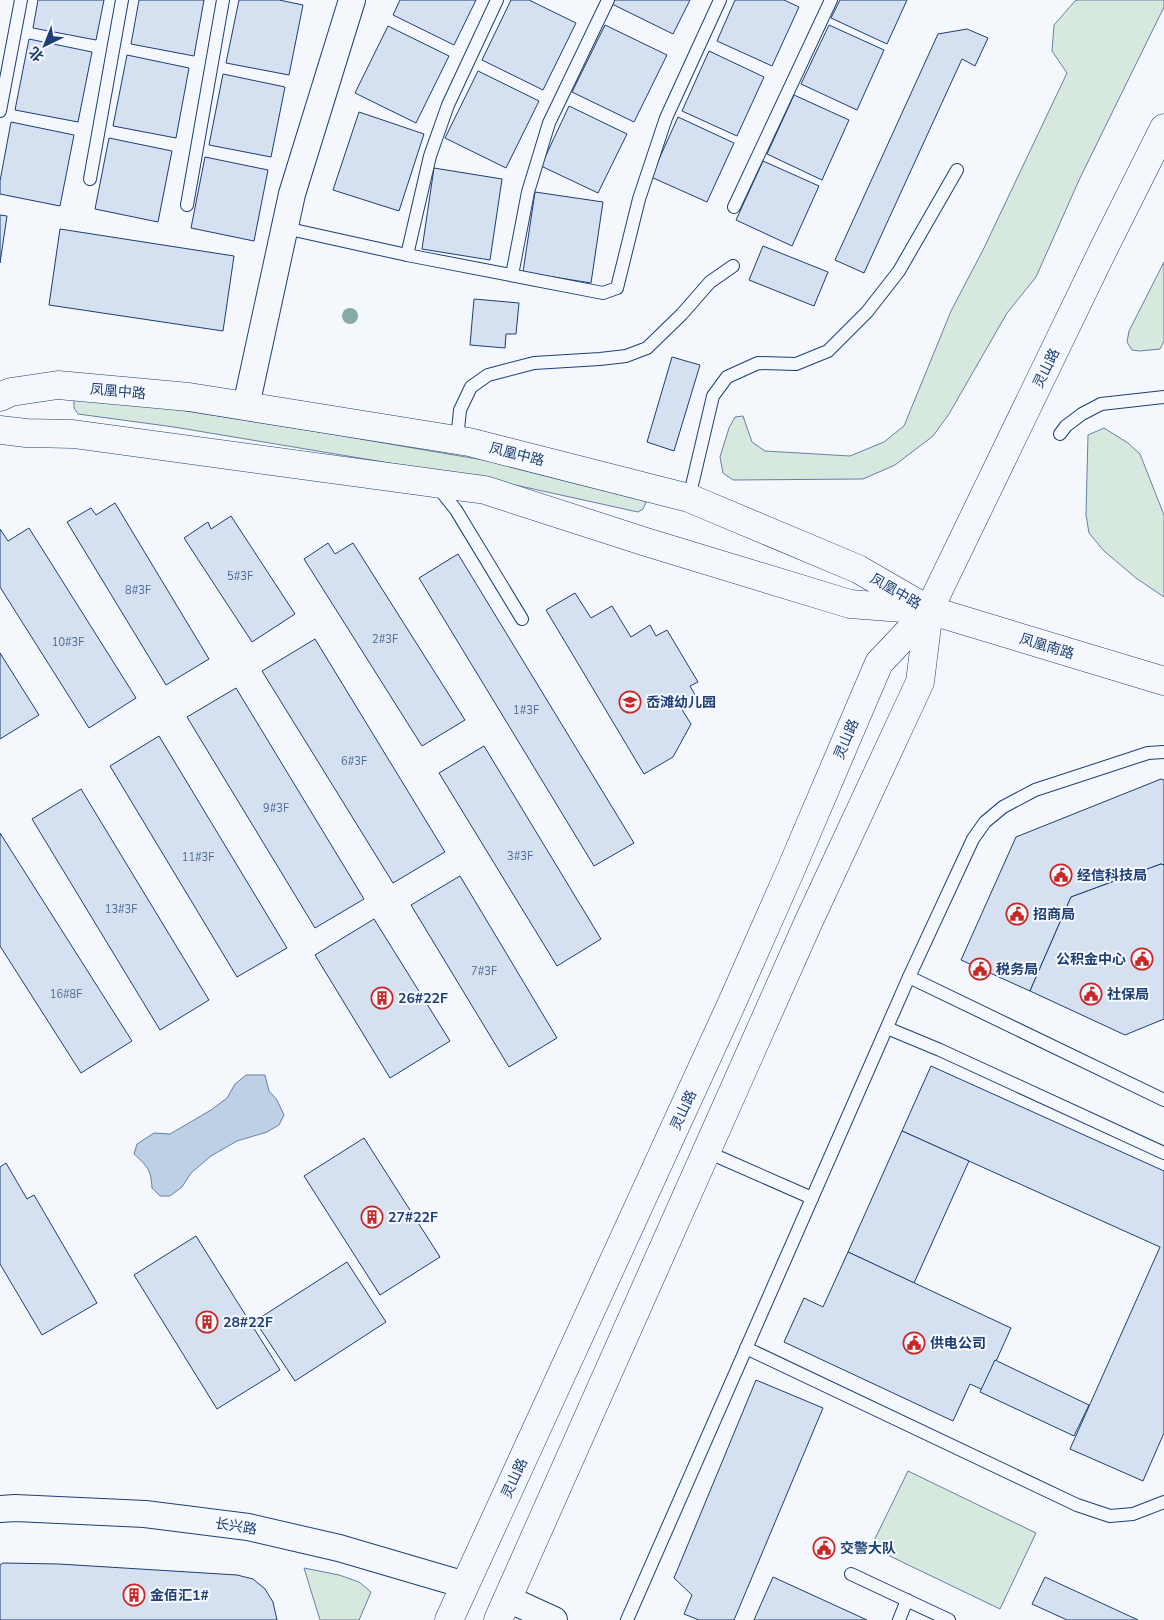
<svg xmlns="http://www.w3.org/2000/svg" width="1164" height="1620" font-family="'Nunito Sans','Noto Sans SC',sans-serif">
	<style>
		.green { fill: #d7e8df; stroke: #687fa3 }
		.water { fill: #bed0e5; stroke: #687fa3 }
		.building { fill: #d5e0f0; stroke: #1d3f73 }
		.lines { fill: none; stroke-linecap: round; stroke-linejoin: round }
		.lane-casing { stroke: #1d3f73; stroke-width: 14 }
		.street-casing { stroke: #1d3f73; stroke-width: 28 }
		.secondary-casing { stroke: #1d3f73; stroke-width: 29 }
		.highway-casing { stroke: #1d3f73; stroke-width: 29 }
		.lane { stroke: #f4f7fb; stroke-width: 12 }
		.street { stroke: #f4f7fb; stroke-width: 26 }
		.secondary { stroke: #f4f7fb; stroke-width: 28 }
		.highway { stroke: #f4f7fb; stroke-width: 28 }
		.tree { fill: #86aba6 }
		.labels { text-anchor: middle; stroke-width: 4; stroke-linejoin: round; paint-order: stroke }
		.number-label { font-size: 11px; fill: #4b6792 }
		.street-label { font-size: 14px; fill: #1d3f73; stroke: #f4f7fb }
		.poi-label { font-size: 14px; font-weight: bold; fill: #1d3f73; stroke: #f4f7fb; text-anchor: start }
	</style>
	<rect width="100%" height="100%" fill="#f4f7fb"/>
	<!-- green -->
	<g class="green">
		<polygon points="1078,0 1164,0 1164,7 1080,178 1036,277 1007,313 949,414 933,436 895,465 863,479 733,480 723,473 720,457 729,428 735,417 743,416 752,442 765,451 850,456 884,442 904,426 951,311 984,248 1067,73 1052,51 1054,25 1075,1"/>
		<polygon points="1164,262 1164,341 1160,349 1140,351 1132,350 1127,342 1129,331"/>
		<polygon points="84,395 325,433 513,465 642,498 646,503 643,509 638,512 497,481 174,427 78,414 74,408 74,399"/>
		<polygon points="1104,428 1128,443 1140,454 1164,515 1164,597 1136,578 1104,551 1089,533 1086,515 1088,435"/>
		<polygon points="908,1471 1036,1533 1000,1609 871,1547"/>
		<polygon points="304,1568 339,1575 359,1582 371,1592 359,1620 320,1620"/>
	</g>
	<!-- water -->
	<path class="water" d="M246 1075H265L269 1091 277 1100 284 1115 279 1125 267 1132 237 1141 211 1156 191 1173 182 1187 170 1196H160L152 1188C151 1170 148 1167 134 1154L137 1144 154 1133 170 1134 211 1110 227 1098 235 1084Z"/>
	<!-- building -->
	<g class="building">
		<polygon points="38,0 104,0 96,40 33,28"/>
		<polygon points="139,0 204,0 194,56 131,44"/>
		<polygon points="239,0 279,0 303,5 289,75 226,63"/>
		<polygon points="400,0 476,0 454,45 393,15"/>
		<polygon points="511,0 529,0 576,23 543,90 482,60"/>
		<polygon points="614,0 690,0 673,34 612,4"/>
		<polygon points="735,0 784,0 799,7 772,66 717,41"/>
		<polygon points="840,0 907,0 887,44 831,18"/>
		<polygon points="605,25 667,55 634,122 572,92"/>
		<polygon points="829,25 884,50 857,110 801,84"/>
		<polygon points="388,26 449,56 416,123 355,93"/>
		<polygon points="967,29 988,38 975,66 962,59 864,273 835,260 938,34"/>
		<polygon points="29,39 92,52 78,122 15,110"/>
		<polygon points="709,51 764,77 737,136 682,111"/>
		<polygon points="127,55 189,68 176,138 113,126"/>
		<polygon points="478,71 539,101 506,168 445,138"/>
		<polygon points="223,74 285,87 271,157 209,145"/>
		<polygon points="794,95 849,120 822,180 767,154"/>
		<polygon points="569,106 627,134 598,193 541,166"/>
		<polygon points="359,112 424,134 399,211 333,190"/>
		<polygon points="678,117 734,143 707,202 651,177"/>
		<polygon points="11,122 74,135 60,206 0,194 0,181"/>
		<polygon points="109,138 172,151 158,222 95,209"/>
		<polygon points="205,157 268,170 254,241 191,228"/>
		<polygon points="763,161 819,186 792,246 736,220"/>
		<polygon points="434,168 502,179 490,260 422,249"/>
		<polygon points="535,192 603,202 591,283 523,272"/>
		<polygon points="0,215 7,216 0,263"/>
		<polygon points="60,229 234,256 223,331 49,305"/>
		<polygon points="763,246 828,272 814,306 749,280"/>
		<polygon points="474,299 519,303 516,334 506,334 505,348 470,345"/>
		<polygon points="672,357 700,365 674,451 647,442"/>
		<polygon points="115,503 209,659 166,685 67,522 91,508 96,515"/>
		<polygon points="231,516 295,614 252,642 184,538 208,522 211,529"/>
		<polygon points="29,528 136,698 89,728 0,587 0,529 8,541"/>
		<polygon points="328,543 335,554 353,543 465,720 422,746 304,559"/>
		<polygon points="458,554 634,843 594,866 419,578"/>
		<polygon points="575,593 591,618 612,606 631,637 650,625 656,636 667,630 698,682 690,686 697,698 681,708 691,724 673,757 644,774 546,610"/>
		<polygon points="315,639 445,852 393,883 262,671"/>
		<polygon points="0,653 39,715 0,739"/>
		<polygon points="236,688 364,899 315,928 187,717"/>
		<polygon points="159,736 287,948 237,977 110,766"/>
		<polygon points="484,746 601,939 557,966 439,773"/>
		<polygon points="1161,779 1164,780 1164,865 1161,864 1071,897 1030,991 961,960 1016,837"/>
		<polygon points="81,789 209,1000 160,1030 32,819"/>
		<polygon points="0,833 132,1041 81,1073 0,946"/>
		<polygon points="1161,864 1164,865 1164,1019 1125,1035 1030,991 1071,897"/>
		<polygon points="460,876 557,1038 509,1067 411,905"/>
		<polygon points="374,919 450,1041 390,1078 315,955"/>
		<polygon points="931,1066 1164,1171 1164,1433 1143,1481 1070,1449 1160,1247 902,1131"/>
		<polygon points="902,1131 969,1161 914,1283 848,1252"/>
		<polygon points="364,1138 440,1257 380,1295 304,1176"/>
		<polygon points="6,1163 27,1199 34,1195 97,1303 42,1335 0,1264 0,1167"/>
		<polygon points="196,1236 280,1370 217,1409 134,1275"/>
		<polygon points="848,1252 1011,1328 983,1390 970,1384 953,1421 784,1342 804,1298 823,1307"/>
		<polygon points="347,1262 386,1322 295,1381 255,1321"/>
		<polygon points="995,1360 1089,1405 1074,1436 980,1392"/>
		<polygon points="756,1380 823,1408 734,1620 699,1620 684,1614 692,1595 674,1578"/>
		<polygon points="3,1563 59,1564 237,1575 253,1579 265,1589 273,1602 277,1620 0,1620 0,1565"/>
		<polygon points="773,1577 867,1620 754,1620"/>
		<polygon points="1045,1577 1138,1620 1067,1620 1032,1604"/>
	</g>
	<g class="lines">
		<!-- lane casing -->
		<g class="lane-casing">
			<g id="lane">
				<polyline points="0,111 21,0"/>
				<polyline points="90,179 122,0"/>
				<polyline points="187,205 223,0"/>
				<polyline points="734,207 831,0"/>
				<polyline points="285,228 407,255 603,293 617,288 639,199 666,118 720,0"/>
				<polyline points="407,255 430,156 448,105 497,0"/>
				<polyline points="512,275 528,192 549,123 608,0"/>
				<polyline points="1060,434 1066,426 1082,414 1101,404 1164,397"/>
				<polyline points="457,440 460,410 471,387 488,375 534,363 600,359 626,356 647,348 682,314 710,282 733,266"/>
				<polyline points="437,486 456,510 522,619"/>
				<polyline points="689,498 713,396 727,377 758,363 796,364 828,351 867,312 899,271 957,170"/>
				<polyline points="909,977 1164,1100"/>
				<polyline points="887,1028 940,1050 1164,1153"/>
				<polyline points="721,1158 812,1198"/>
				<polyline points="746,1348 1077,1505 1110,1516 1133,1514 1164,1502"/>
				<polyline points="851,1574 949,1620"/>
				<polyline points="627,1620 909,977 973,839 985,822 1003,807 1035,790 1148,753 1164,752"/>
				<polyline points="899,1620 907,1600"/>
			</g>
		</g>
		<!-- street casing -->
		<g class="street-casing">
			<g id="street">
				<polyline points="246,406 292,194 352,0"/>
				<polyline points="0,1509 15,1508 145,1514 248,1527 339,1548 465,1585"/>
				<polyline points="508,1599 554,1620"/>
			</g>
		</g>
		<!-- secondary casing -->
		<g class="secondary-casing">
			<g id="secondary">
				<polyline points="0,397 11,392 58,385 189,397 469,442 689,498 858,569 922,606"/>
				<polyline points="0,430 26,433 73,434 485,490 646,542 850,604 929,610 1164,681"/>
			</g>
		</g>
		<!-- highway casing -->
		<g class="highway-casing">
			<g id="highway">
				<polyline points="449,1620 731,1005 792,867 879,663 929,610"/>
				<polyline points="498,1620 808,923 920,682 929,610 1104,248 1164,128"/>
			</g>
		</g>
		<!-- lane -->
		<use href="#lane" class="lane"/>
		<!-- street -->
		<use href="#street" class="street"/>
		<!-- secondary -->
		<use href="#secondary" class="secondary"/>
		<!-- highway -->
		<use href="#highway" class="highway"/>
	</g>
	<!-- trees -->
	<circle class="tree" cx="350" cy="316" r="8"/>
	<!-- icons -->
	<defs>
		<g id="school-ring" transform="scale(1.125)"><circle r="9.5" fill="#f4f7fb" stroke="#c62828" stroke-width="1.5"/><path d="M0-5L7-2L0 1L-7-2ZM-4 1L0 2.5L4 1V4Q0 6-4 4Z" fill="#c62828"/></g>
		<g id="civic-ring" transform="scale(1.125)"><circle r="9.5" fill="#f4f7fb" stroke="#c62828" stroke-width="1.5"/><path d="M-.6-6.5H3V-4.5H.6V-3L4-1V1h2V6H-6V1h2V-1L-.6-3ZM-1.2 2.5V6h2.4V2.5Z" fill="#c62828"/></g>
		<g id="building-ring" transform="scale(1.125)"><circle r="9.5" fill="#f4f7fb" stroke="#c62828" stroke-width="1.5"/><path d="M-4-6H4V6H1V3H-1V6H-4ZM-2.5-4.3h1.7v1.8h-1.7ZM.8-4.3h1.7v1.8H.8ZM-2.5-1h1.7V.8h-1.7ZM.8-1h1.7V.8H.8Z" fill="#c62828"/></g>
	</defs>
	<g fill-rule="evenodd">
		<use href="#school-ring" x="630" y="702"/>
		<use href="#civic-ring" x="1061" y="875"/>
		<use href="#civic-ring" x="1017" y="914"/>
		<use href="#civic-ring" x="1142" y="959"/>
		<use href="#civic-ring" x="980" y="969"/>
		<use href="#civic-ring" x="1091" y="994"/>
		<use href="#building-ring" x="382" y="998"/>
		<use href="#building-ring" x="372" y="1217"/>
		<use href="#building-ring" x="207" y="1322"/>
		<use href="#civic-ring" x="914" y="1343"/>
		<use href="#civic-ring" x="824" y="1548"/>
		<use href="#building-ring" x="134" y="1595"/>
	</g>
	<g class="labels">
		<!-- number labels -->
		<g class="number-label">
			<text x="240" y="580">5#3F</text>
			<text x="138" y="594">8#3F</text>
			<text x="385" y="643">2#3F</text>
			<text x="68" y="646">10#3F</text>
			<text x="526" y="714">1#3F</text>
			<text x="354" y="765">6#3F</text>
			<text x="276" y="812">9#3F</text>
			<text x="520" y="860">3#3F</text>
			<text x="198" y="861">11#3F</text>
			<text x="121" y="913">13#3F</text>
			<text x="484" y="975">7#3F</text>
			<text x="66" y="998">16#8F</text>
		</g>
		<!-- street labels -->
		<g class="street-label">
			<text transform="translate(1046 368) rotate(-64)" y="5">灵山路</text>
			<text transform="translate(118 391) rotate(5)" y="5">凤凰中路</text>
			<text transform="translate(517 454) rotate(14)" y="5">凤凰中路</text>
			<text transform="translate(896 591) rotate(30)" y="5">凤凰中路</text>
			<text transform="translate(1047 646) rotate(17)" y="5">凤凰南路</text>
			<text transform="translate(846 739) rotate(-67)" y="5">灵山路</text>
			<text transform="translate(683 1110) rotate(-65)" y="5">灵山路</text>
			<text transform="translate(514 1478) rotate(-65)" y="5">灵山路</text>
			<text transform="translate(236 1526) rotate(9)" y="5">长兴路</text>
		</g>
		<!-- poi labels -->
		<g class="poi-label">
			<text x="646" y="707">岙滩幼儿园</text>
			<text x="1077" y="880">经信科技局</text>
			<text x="1033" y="919">招商局</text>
			<text x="1126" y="964" text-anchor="end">公积金中心</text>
			<text x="996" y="974">税务局</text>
			<text x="1107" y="999">社保局</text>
			<text x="398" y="1003">26#22F</text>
			<text x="388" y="1222">27#22F</text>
			<text x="223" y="1327">28#22F</text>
			<text x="930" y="1348">供电公司</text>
			<text x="840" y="1553">交警大队</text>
			<text x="150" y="1600">金佰汇1#</text>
		</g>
	</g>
	<!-- north arrow -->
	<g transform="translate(45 45) rotate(223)" stroke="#f4f7fb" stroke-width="4" paint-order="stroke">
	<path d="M0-4L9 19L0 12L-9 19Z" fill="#1d3f73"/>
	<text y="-8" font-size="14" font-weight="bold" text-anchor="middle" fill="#1d3f73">北</text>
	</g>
</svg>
